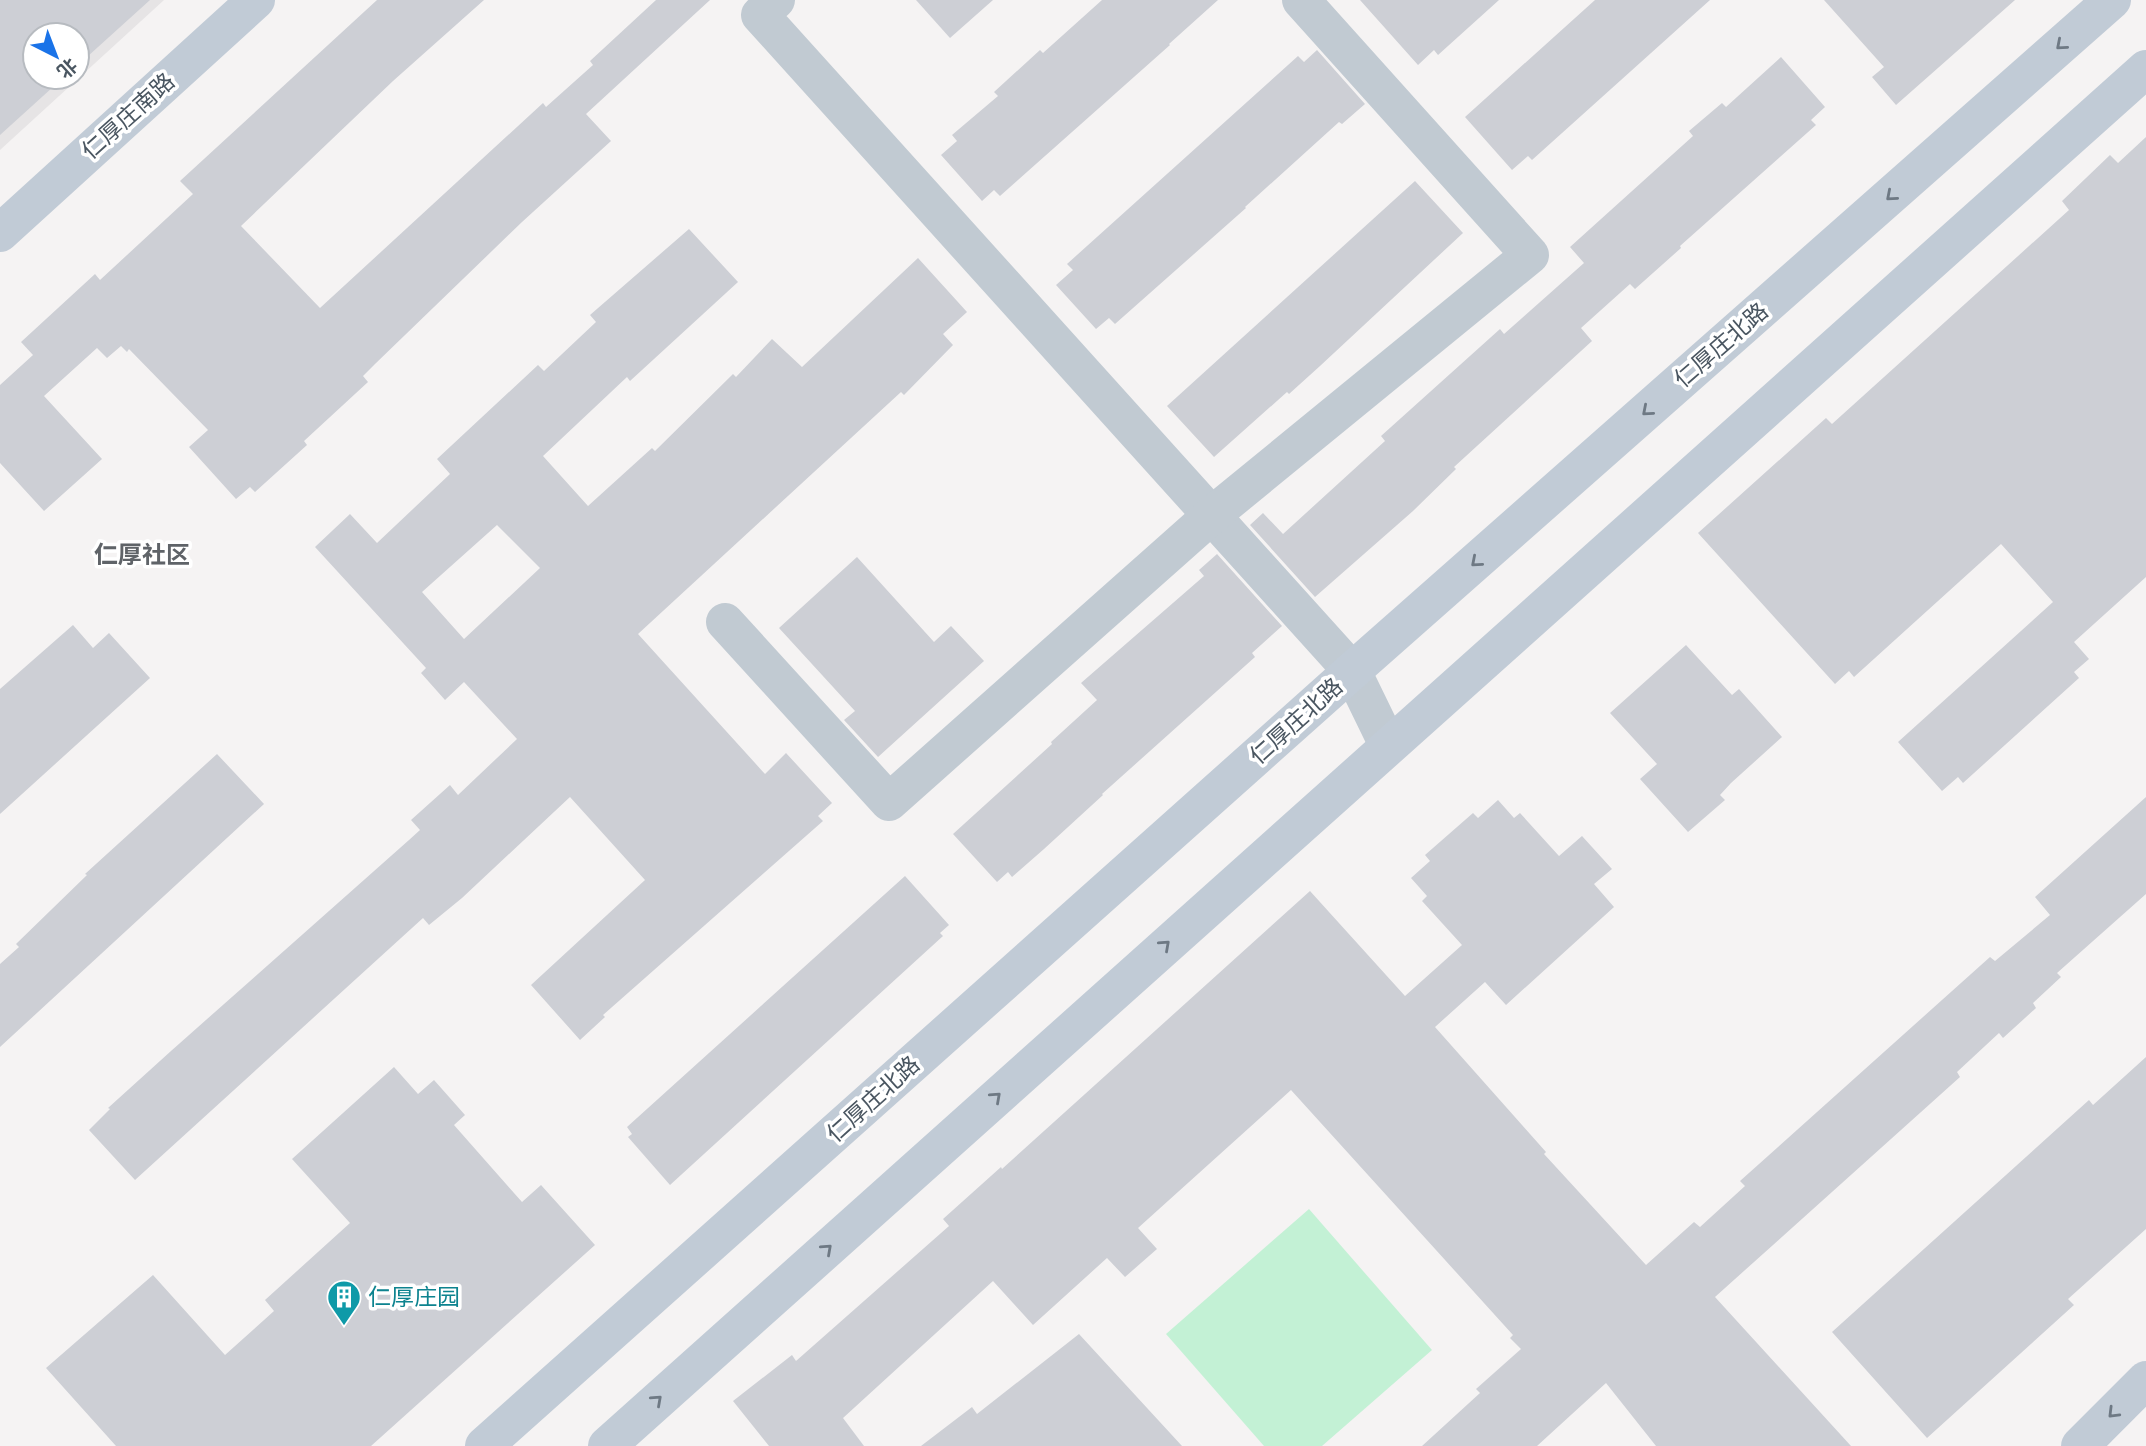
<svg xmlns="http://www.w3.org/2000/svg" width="2146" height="1446" font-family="Rubik,'Noto Sans SC',sans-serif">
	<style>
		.education { fill: #e6e4e5; fill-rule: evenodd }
		.green { fill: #c3f1d5 }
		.building { fill: #cdcfd5; fill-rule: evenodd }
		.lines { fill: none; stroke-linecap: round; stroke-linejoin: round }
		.street { stroke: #c1cad2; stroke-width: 38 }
		.secondary { stroke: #c1cbd6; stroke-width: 38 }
		.oneway { stroke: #6e7984 }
		.labels { text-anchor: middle; stroke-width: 7; stroke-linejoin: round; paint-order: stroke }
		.street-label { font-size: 23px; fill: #4a5661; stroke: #fff }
		.culture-label { font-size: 23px; fill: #0d838f; stroke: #fff; text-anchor: start }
		.neighbourhood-label { font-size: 24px; font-weight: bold; fill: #5f6368; stroke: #fff }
	</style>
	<rect width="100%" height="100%" fill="#f5f3f3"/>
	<!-- education -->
	<path class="education" d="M0 0H164L0 150ZM35 35H77V77H35Z"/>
	<!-- green -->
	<polygon class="green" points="1309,1209 1432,1350 1322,1446 1264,1446 1166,1334"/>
	<!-- building -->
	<g class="building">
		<polygon points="0,0 150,0 77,66 77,35 35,35 35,77 64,77 0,135"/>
		<polygon points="377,0 484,0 393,81 241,226 320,308 543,103 546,107 593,65 590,61 656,0 710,0 586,114 611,141 522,222 375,364 363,376 368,382 304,441 307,445 255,492 250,487 236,499 189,447 208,430 129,349 127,352 121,346 107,358 97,348 44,396 102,459 44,511 0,463 0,385 33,355 21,342 95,274 100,280 193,194 180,181"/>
		<polygon points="916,0 993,0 950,38"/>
		<polygon points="1102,0 1218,0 1169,44 1170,45 1000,196 994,190 982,201 941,155 957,141 952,135 998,96 994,92 1040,50 1043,53"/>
		<polygon points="1360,0 1499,0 1438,55 1434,50 1418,65"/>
		<polygon points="1595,0 1710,0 1532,160 1528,156 1512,170 1465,117"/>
		<polygon points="1824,0 2015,0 1896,105 1872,77 1884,67"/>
		<polygon points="1317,50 1365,104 1342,124 1339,122 1245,207 1246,208 1115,324 1109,318 1096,329 1056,285 1073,270 1067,264 1298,56 1304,62"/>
		<polygon points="1781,57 1825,107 1811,120 1816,125 1680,246 1681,248 1635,289 1630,284 1581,328 1592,341 1454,467 1456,469 1413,511 1315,597 1250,525 1263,513 1283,534 1385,441 1381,436 1500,329 1504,334 1584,263 1570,247 1693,136 1689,131 1722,103 1726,107"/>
		<polygon points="2146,137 2146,577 2074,642 2089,659 2074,672 2079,678 1963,783 1958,777 1942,791 1898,742 2053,602 2001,544 1854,677 1849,671 1835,684 1698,533 1826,418 1832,424 2069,210 2062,201 2110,155 2118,163"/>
		<polygon points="1415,181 1463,233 1320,366 1289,394 1287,392 1214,457 1167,406"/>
		<path d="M689 229 738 282 630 381 627 377 543 456 588 506 652 448 655 451 733 374 736 377 772 339 802 367 918 258 967 312 943 334 953 345 904 395 901 392 638 634 765 774 786 753 832 803 818 816 823 821 603 1015 605 1017 580 1040 531 985 645 880 570 797 462 898 429 925 423 918 135 1180 89 1130 110 1109 108 1108 171 1051 409 840 420 830 411 820 450 785 458 795 517 739 464 682 445 700 421 673 426 668 315 547 350 514 377 543 450 474 437 459 538 365 544 371 596 322 590 315ZM497 525 540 568 464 639 422 592Z"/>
		<polygon points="1217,554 1282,626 1252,653 1255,657 1102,794 1103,795 1044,849 1012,877 1008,872 997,882 953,834 1052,744 1051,742 1097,700 1081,683 1204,576 1199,570"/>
		<polygon points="857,557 934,642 951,626 984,661 878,757 844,720 855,711 779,628"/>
		<polygon points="73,625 93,648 109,633 150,678 0,814 0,689"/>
		<polygon points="1686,645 1732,695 1739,689 1782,737 1731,783 1720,795 1725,800 1688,832 1640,779 1657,764 1610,713"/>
		<polygon points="217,754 264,804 0,1047 0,964 19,947 16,944 87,875 85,874"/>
		<polygon points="2146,797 2146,894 2057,973 2061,977 2033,1003 2036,1008 2003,1038 1999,1033 1957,1072 1960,1077 1715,1297 1851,1446 1656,1446 1606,1383 1537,1446 1422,1446 1480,1393 1476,1389 1521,1349 1510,1338 1513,1335 1291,1090 1138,1228 1157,1249 1125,1277 1107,1258 1033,1325 993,1281 843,1418 864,1446 769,1446 733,1401 792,1355 796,1361 949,1226 943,1219 1001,1167 1002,1169 1310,891 1405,996 1462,945 1422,901 1427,896 1411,878 1430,861 1425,855 1473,813 1478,818 1498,800 1514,818 1520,813 1559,856 1582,836 1612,869 1594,884 1614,907 1506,1005 1485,982 1435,1027 1546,1152 1544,1154 1646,1265 1694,1222 1700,1227 1745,1186 1740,1181 1990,957 1995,961 2050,915 2035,897"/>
		<polygon points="905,876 949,925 940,933 943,936 670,1185 628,1137 632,1134 627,1127"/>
		<polygon points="2146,1057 2146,1229 2068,1299 2074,1305 1927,1438 1832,1332 2089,1100 2093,1105"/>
		<polygon points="394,1067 418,1094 434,1080 465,1115 454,1125 522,1202 541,1185 595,1245 371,1446 116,1446 46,1368 153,1275 225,1355 274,1311 265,1300 350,1223 292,1159"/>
		<polygon points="1079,1334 1182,1446 921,1446 972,1407 977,1414"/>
	</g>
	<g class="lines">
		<!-- street -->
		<g class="street">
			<polyline points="776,0 760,15 1352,671 1388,745"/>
			<polyline points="725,622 889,802 1212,515 1530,255 1301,0"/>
		</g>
		<!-- secondary -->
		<g class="secondary">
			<polyline points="0,233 256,0"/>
			<polyline points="484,1446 1352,671 2112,0"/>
			<polyline points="607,1446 2146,69"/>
			<polyline points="2080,1446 2146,1380"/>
		</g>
	</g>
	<!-- one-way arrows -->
	<defs><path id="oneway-chevron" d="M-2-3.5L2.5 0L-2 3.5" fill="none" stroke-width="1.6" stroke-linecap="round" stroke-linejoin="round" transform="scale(1.75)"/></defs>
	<g class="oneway">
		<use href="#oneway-chevron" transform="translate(2061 45) rotate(139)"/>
		<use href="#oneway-chevron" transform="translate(1891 196) rotate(139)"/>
		<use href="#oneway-chevron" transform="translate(1647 411) rotate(139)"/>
		<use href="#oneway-chevron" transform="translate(1476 562) rotate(139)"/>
		<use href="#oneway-chevron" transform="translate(1165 945) rotate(-42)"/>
		<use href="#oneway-chevron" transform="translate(996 1097) rotate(-42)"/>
		<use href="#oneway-chevron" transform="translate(827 1249) rotate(-42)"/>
		<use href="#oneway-chevron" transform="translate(657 1400) rotate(-42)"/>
		<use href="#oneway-chevron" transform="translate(2113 1413) rotate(135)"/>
	</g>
	<!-- icons -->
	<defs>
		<g id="building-pin" transform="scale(1.75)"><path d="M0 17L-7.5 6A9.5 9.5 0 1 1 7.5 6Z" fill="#0f9aa8" stroke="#fff"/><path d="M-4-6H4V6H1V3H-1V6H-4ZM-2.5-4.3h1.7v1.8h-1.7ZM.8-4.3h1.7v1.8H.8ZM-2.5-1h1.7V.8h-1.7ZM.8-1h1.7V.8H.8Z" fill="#fff"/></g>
	</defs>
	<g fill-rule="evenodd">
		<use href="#building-pin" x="344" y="1297"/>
	</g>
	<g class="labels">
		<!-- street labels -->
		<g class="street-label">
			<text transform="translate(128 116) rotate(-42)" y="8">仁厚庄南路</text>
			<text transform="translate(1721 345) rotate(-41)" y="8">仁厚庄北路</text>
			<text transform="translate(1296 721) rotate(-42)" y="8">仁厚庄北路</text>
			<text transform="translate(873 1099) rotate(-42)" y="8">仁厚庄北路</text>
		</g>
		<!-- culture labels -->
		<g class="culture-label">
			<text x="368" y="1305">仁厚庄园</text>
		</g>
		<!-- neighbourhood labels -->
		<g class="neighbourhood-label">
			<text x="142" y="563">仁厚社区</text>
		</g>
	</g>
	<!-- north arrow -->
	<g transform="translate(56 56) rotate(138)"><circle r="33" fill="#ffffff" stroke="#b7bbc0" stroke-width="2"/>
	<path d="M0-5L12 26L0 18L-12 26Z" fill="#1a73e8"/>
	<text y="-10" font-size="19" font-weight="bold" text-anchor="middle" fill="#4a5661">北</text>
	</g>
</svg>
